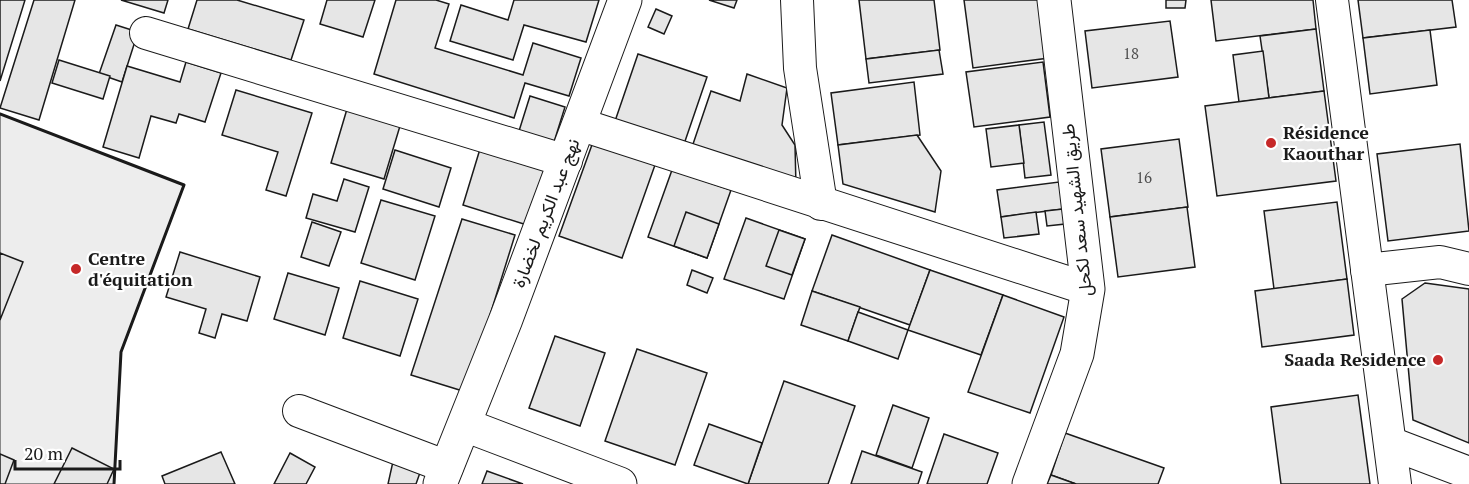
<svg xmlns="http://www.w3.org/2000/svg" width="1469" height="484" font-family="'PT Serif',Vazirmatn,serif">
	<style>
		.built { fill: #ededed; stroke: #6a6a6a; stroke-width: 1.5 }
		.building { fill: #e6e6e6; stroke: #1a1a1a; stroke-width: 1.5 }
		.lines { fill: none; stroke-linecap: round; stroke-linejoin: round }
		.minor-casing { stroke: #1a1a1a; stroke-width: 34 }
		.secondary-casing { stroke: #1a1a1a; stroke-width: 35 }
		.minor { stroke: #fff; stroke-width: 32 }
		.secondary { stroke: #fff; stroke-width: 33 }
		.wall { stroke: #1a1a1a; stroke-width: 3 }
		.poi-dot { fill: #c62828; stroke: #fff; stroke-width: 2 }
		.labels { text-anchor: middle; stroke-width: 4.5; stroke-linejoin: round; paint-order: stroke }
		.number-label { font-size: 15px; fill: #4d4d4d }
		.poi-label { font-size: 18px; font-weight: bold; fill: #1a1a1a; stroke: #fff; text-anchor: start }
		.street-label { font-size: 18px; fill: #1a1a1a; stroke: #fff }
	</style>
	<rect width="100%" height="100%" fill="#fff"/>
	<!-- built -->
	<polygon class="built" points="0,114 184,185 121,352 114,484 0,484"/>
	<!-- building -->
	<g class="building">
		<polygon points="0,0 25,0 0,81"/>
		<polygon points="34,0 75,0 39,120 0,108"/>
		<polygon points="121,0 168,0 164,13"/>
		<polygon points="197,0 237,0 304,20 291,60 188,29"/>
		<polygon points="327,0 375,0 363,37 320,24"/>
		<polygon points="396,0 436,0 449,4 435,48 523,75 533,43 581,58 569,96 525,83 514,118 374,74"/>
		<polygon points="514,0 599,0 586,42 524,25 513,60 450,41 461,5 508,20"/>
		<polygon points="709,0 737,0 734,8"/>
		<polygon points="859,0 934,0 940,50 866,59"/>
		<polygon points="964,0 1042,0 1049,58 973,68"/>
		<polygon points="1166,0 1186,0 1185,8 1166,8"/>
		<polygon points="1211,0 1313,0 1316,29 1216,41"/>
		<polygon points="1358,0 1452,0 1456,27 1363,38"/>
		<polygon points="656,9 672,16 664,34 648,27"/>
		<polygon points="1170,21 1178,77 1092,88 1085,31"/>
		<polygon points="116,25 138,32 122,82 99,74"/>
		<polygon points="1316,29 1324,91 1269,98 1260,36"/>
		<polygon points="1430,30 1437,85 1370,94 1363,38"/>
		<polygon points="939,50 943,74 869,83 866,59"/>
		<polygon points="1263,51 1269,98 1239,102 1233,55"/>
		<polygon points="638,54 707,77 682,150 613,127"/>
		<polygon points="59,60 110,76 103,99 52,83"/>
		<polygon points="186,62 221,73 205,122 179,114 176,123 151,116 139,158 103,147 127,66 180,82"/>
		<polygon points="1043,62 1050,117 974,127 966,72"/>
		<polygon points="747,74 787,88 782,125 795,145 796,187 691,150 711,91 740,101"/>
		<polygon points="914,82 920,135 838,145 831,93"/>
		<polygon points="236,90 312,113 286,196 266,190 278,152 222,135"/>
		<polygon points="1324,91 1336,181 1217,196 1205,106"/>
		<polygon points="530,96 565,107 554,142 519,131"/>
		<polygon points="347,109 400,126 384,179 331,163"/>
		<polygon points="1044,122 1051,175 1025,178 1019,125"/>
		<polygon points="1019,125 1024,163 991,167 986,129"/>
		<polygon points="917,135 941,171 935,212 843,184 838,145"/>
		<polygon points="1179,139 1188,207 1110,217 1101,149"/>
		<polygon points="593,142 655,165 622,258 559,236"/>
		<polygon points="1460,144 1469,231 1388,241 1377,154"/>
		<polygon points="480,149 545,168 527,225 463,205"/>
		<polygon points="395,150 451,168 439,207 383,189"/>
		<polygon points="672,170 731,190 707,258 648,237"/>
		<polygon points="344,179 369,187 355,232 306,218 313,194 337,201"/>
		<polygon points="1059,182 1063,209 1001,217 997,190"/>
		<polygon points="381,200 435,216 415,280 361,263"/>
		<polygon points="1337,202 1347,279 1274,289 1264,211"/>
		<polygon points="1187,207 1195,267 1118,277 1110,217"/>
		<polygon points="1063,209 1065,224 1047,226 1045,211"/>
		<polygon points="686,212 719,224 707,258 674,246"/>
		<polygon points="1036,212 1039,234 1004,238 1001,217"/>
		<polygon points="746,218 805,239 784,299 724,279"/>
		<polygon points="462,219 515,235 466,392 411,375"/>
		<polygon points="312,222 341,232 329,266 301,257"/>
		<polygon points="779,230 805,239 792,275 766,266"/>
		<polygon points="832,235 930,270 910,325 812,291"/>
		<polygon points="180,252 260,277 247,321 222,314 215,338 199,333 206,309 166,297"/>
		<polygon points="0,253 23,262 0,320"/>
		<polygon points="692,270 713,278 707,293 687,285"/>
		<polygon points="930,270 1003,295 981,355 908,330"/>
		<polygon points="288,273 339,288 325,335 274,319"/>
		<polygon points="1347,279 1354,335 1262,347 1255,291"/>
		<polygon points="360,281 418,299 400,356 343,338"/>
		<polygon points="1425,283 1469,289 1469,443 1413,420 1402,299"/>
		<polygon points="812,291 860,307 848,341 801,325"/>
		<polygon points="1003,295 1064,317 1030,413 968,392"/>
		<polygon points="858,312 908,330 898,359 848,341"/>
		<polygon points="555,336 605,353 580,426 529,408"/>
		<polygon points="637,349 707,373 675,465 605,441"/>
		<polygon points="784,381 855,406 828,484 748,484"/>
		<polygon points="1358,395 1370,484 1281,484 1271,407"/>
		<polygon points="893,405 929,418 912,468 876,455"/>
		<polygon points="709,424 762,443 748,484 694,465"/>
		<polygon points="1065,433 1164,468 1158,484 1076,484 1051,475"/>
		<polygon points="944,434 998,453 987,484 927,484"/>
		<polygon points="72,448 114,469 107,484 54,484"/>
		<polygon points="862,451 922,472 918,484 851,484"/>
		<polygon points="221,452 235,484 165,484 162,476"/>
		<polygon points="290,453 315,467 306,484 274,484"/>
		<polygon points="0,454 14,460 5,484 0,484"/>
		<polygon points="394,457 422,467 416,484 388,484"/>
		<polygon points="487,471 523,484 482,484"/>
		<polygon points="1051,475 1076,484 1047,484"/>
	</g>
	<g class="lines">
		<!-- minor casing -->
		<g class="minor-casing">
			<g id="minor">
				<polyline points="797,0 800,68 821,204"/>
				<polyline points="1332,0 1395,484"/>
				<polyline points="146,33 566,161"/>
				<polyline points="579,124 1088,289"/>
				<polyline points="1367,270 1440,262 1469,269"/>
				<polyline points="299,411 447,467"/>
				<polyline points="1390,443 1469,473"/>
			</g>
		</g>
		<!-- secondary casing -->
		<g class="secondary-casing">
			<g id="secondary">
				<polyline points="465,425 620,484"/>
				<polyline points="440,484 506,319 625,0"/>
				<polyline points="1029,484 1077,354 1088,289 1054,0"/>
			</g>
		</g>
		<!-- minor -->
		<use href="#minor" class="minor"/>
		<!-- secondary -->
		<use href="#secondary" class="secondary"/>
		<!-- wall -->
		<polyline class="wall" points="0,114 184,185 121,352 114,484"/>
	</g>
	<!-- markers -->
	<g class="poi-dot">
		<circle cx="1271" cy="143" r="6"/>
		<circle cx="76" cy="269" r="6"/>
		<circle cx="1438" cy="360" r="6"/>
	</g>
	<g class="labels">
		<!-- number labels -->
		<g class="number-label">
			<text x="1131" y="59">18</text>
			<text x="1144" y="183">16</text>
		</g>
		<!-- poi labels -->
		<g class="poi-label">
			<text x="1283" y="139">Résidence<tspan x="1283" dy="21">Kaouthar</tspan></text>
			<text x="88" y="265">Centre<tspan x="88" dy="21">d'équitation</tspan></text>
			<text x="1426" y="366" text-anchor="end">Saada Residence</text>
		</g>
		<!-- street labels -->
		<g class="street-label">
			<text transform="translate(1077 210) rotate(-96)" y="6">طريق الشهيد سعد لكحل</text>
			<text transform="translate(546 213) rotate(-69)" y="6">نهج عبد الكريم لخضارة</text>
		</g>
	</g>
	<!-- scale -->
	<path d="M15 460v9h105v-9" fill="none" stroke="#1a1a1a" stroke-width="3"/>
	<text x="24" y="460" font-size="18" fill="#1a1a1a" stroke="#ffffff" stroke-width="4.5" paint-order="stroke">20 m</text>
</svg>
